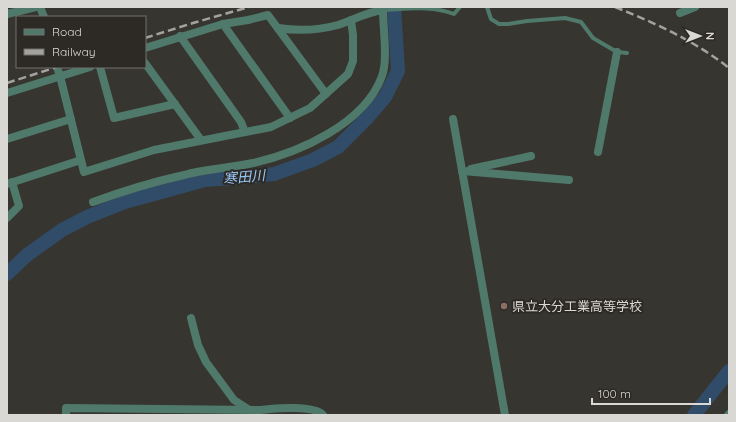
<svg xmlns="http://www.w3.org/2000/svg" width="736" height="422" font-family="Quicksand,'Noto Sans JP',sans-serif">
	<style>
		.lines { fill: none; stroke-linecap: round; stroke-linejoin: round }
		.river { stroke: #314c68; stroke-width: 14 }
		.service { stroke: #4f796a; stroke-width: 4 }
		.minor { stroke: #4f796a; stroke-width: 8 }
		.tertiary { stroke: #4f796a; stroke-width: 8 }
		.rail { stroke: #a4a29f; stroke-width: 2.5; stroke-dasharray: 8 4; stroke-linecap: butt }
		.education-dot { fill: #8d6e63; stroke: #2d2a26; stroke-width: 1.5 }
		.labels { text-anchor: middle; stroke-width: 4; stroke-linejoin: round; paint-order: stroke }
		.poi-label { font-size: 13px; fill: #dad8d5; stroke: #2d2a26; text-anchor: start }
		.water-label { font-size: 14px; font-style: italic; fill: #99c8fb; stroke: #2d2a26 }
	</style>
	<rect width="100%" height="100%" fill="#373530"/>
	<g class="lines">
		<!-- river -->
		<g class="river">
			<polyline points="7,274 27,255 62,230 87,217 125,202 205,180 248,177 274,174 313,160 338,147 368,117 385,97 398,71 394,7"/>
			<polyline points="694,415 729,371"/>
		</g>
		<!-- service -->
		<g class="service">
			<polyline points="487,7 491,19 499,24 508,24 527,21 565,18 581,22 593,38 617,52 627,53"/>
			<path d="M383 10C407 9 431 5 454 14L460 7"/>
		</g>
		<!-- minor -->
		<g class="minor">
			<polyline points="680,13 695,7"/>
			<polyline points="7,14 36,7"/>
			<polyline points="223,24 290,118"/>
			<polyline points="180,36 241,122 245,132"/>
			<polyline points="145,48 223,24 248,20 268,15 326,94"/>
			<polyline points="145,63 201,140"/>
			<polyline points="100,67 114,118 175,104"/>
			<polyline points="60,76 84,172 154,150 271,127 310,108 348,74 353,61 353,35 351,20"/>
			<polyline points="453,119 505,415"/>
			<polyline points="7,139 71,119"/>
			<polyline points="598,152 617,52"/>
			<polyline points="471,169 531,156"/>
			<polyline points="462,171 569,180"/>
			<polyline points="7,184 81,160"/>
			<path d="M93 202C123 191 153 182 184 175 206 169 230 168 253 163 298 153 365 124 382 76 388 60 383 28 383 10 367 12 353 20 338 25 319 30 297 31 278 28"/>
			<polyline points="7,218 19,206 12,182"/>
			<polyline points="191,318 198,345 206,362 234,400 248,409"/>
			<path d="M66 415V408L261 410C274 408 315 405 323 415"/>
			<polyline points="728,415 729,414"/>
		</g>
		<!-- tertiary -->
		<g class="tertiary">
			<polyline points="40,7 44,17"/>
			<polyline points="57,67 60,76"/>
			<polyline points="7,93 90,67"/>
		</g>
		<!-- rail -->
		<g class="rail">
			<path d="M615 7C655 23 695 41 729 68"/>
			<polyline points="145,38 193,23 249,7"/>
			<polyline points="7,83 57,67"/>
		</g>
	</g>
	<!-- markers -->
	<circle class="education-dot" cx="504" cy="306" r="4"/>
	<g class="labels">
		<!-- poi labels -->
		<g class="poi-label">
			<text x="512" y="311">県立大分工業高等学校</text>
		</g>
		<!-- water labels -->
		<g class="water-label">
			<text transform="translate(244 177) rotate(-5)" y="5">寒田川</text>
		</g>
	</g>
	<!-- border -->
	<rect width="736" height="422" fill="none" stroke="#dad8d5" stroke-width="16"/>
	<!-- legend -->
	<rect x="16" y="16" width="130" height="52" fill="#2d2a26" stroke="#72706c"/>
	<rect x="24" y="29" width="20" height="6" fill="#4f796a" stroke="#72706c"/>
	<text x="52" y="36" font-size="12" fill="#dad8d5">Road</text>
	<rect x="24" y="49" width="20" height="6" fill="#a4a29f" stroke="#72706c"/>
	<text x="52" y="56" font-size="12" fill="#dad8d5">Railway</text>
	<!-- north arrow -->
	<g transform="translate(700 36) rotate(90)" stroke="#2d2a26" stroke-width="3" paint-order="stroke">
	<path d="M0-3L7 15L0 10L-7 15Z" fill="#dad8d5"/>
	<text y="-6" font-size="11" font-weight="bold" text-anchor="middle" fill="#dad8d5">N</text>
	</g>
	<!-- scale -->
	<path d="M592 398v6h118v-6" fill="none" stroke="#dad8d5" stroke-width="2"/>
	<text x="598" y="398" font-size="12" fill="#dad8d5" stroke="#2d2a26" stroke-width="3" paint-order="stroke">100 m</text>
</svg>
